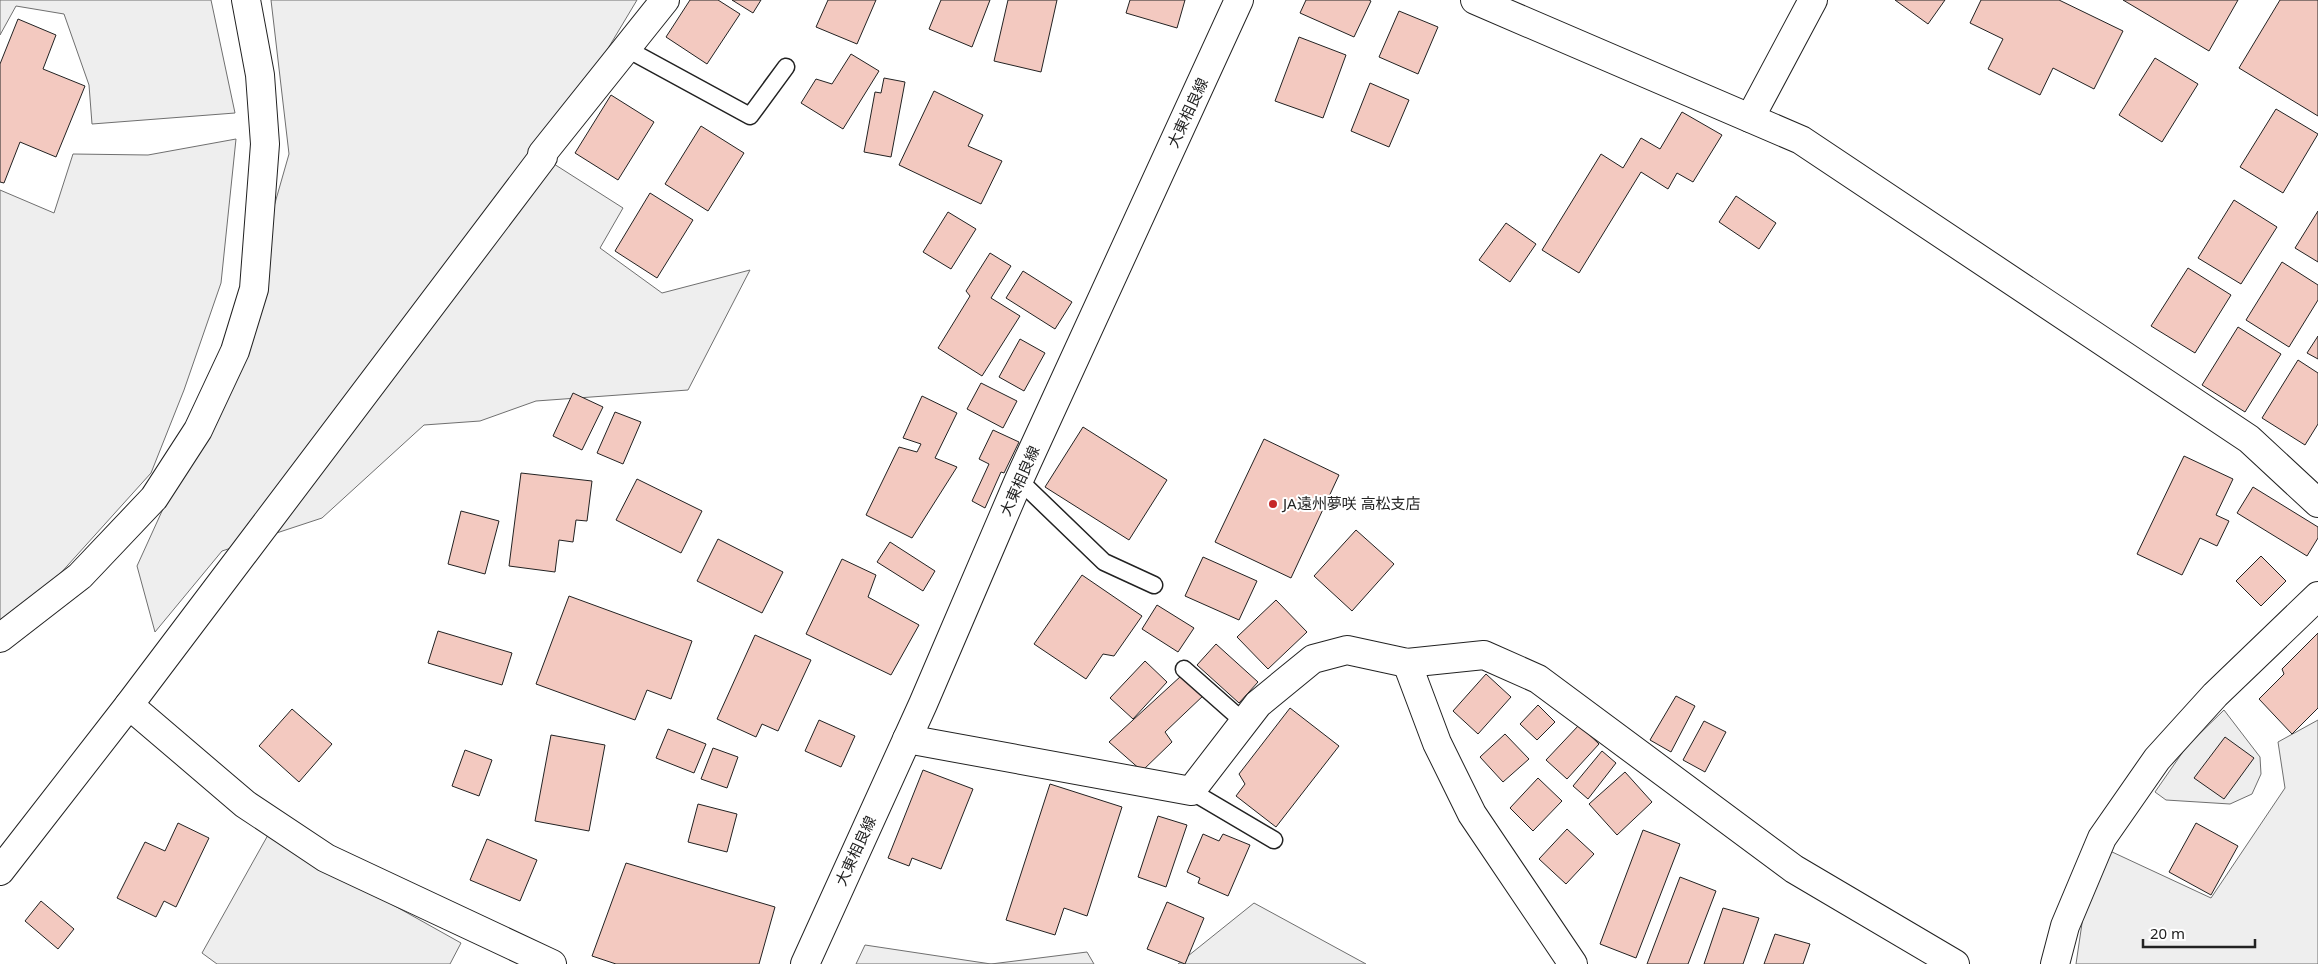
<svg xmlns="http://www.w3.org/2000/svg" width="2318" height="964" font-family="'Noto Sans','Noto Sans JP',sans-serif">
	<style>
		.green { fill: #eee; stroke: #6f6f6f }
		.building { fill: #f3c9c0; stroke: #222 }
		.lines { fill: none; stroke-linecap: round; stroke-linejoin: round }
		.lane-casing { stroke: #222; stroke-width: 19 }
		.street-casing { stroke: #222; stroke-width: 30 }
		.secondary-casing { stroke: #222; stroke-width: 30 }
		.lane { stroke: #fff; stroke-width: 16 }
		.street { stroke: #fff; stroke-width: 28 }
		.secondary { stroke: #fff; stroke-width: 28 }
		.poi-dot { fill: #c62828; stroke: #fff; stroke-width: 2 }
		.labels { text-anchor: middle; stroke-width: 4; stroke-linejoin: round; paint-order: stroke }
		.street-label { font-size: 15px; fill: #222; stroke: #fff }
		.poi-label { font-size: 15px; fill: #222; stroke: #fff; text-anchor: start }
	</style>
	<rect width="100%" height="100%" fill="#fff"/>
	<!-- green -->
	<g class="green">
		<polygon points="0,0 211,0 235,113 92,124 89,85 64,14 16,6 0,35"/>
		<polygon points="271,0 637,0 543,157 623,208 600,248 662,293 750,270 688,390 536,401 480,421 424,425 322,518 222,551 155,632 137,566 229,364 289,154"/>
		<polygon points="236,139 221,283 184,390 151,473 49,586 0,623 0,190 54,213 73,154 148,155"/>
		<polygon points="2224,710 2260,757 2261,774 2252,794 2230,804 2166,800 2155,792 2187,746"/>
		<polygon points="2318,720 2318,964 2076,964 2085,903 2110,851 2211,898 2285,788 2278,742"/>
		<polygon points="268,835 461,943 450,964 217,964 202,953"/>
		<polygon points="1254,903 1366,964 1178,964"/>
		<polygon points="865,945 991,964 1087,952 1094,964 856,964"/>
	</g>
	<!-- building -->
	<g class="building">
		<polygon points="690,0 718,0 740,14 707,64 666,37"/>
		<polygon points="732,0 761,0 753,13"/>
		<polygon points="828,0 876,0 857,44 816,27"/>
		<polygon points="941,0 990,0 972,47 929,29"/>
		<polygon points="1008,0 1057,0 1041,72 994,61"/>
		<polygon points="1130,0 1185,0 1177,28 1126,13"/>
		<polygon points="1306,0 1369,0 1371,1 1354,37 1300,13"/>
		<polygon points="1895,0 1945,0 1928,24"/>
		<polygon points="1981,0 2059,0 2123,31 2094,89 2053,68 2040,95 1988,69 2003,39 1970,23"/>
		<polygon points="2123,0 2238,0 2209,51"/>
		<polygon points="2280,0 2318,0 2318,116 2239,68"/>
		<polygon points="1399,11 1438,27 1418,74 1379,57"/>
		<polygon points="18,19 56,35 43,69 85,86 56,157 20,142 4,183 0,182 0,64"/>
		<polygon points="1299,37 1346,55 1323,118 1275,101"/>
		<polygon points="851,54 879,71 843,129 801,103 816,79 832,84"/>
		<polygon points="2155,58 2198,84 2162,142 2119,115"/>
		<polygon points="884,78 905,82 891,157 864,152 875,92 881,93"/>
		<polygon points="1370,83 1409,100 1389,147 1351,131"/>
		<polygon points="934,91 983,115 968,146 1002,161 981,204 899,165"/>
		<polygon points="611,95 654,122 618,180 575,153"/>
		<polygon points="2276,109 2318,134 2283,193 2240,167"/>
		<polygon points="1682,112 1722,135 1693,182 1677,173 1668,189 1641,172 1579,273 1542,250 1601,154 1623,168 1641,138 1660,149"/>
		<polygon points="701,126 744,153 708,211 665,184"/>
		<polygon points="650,193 693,220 657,278 615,251"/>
		<polygon points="1736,196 1776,223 1759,249 1719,222"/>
		<polygon points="2234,200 2277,227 2241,284 2198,258"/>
		<polygon points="2318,211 2318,262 2295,248"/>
		<polygon points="948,212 976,229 951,269 923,252"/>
		<polygon points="1506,223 1536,244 1510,282 1479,260"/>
		<polygon points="990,253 1011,266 991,298 1020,316 982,376 938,348 970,296 966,291"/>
		<polygon points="2282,262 2318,285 2318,300 2289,347 2246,320"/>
		<polygon points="2188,268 2231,295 2195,353 2151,326"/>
		<polygon points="1023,271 1072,302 1055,329 1006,298"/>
		<polygon points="2238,327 2281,354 2245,412 2202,385"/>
		<polygon points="2318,336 2318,359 2307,353"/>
		<polygon points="1020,339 1045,353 1024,391 999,377"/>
		<polygon points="2298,360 2318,373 2318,424 2305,445 2262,418"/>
		<polygon points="981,383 1017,401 1003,428 967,409"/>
		<polygon points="573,393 603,407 582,450 553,436"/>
		<polygon points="922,396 957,413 935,458 957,467 912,538 866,515 899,447 917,452 921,444 903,438"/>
		<polygon points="615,412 641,422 623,464 597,453"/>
		<polygon points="1083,427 1167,480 1129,540 1045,487"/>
		<polygon points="993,430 1019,442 1004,473 1001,472 985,508 972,501 989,464 979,459"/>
		<polygon points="1264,439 1339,475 1291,578 1215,542"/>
		<polygon points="2184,456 2233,479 2216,515 2229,521 2217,546 2200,538 2182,575 2137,554"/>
		<polygon points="521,473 592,481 587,521 576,520 573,542 559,540 555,572 509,566"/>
		<polygon points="637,479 702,511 681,553 616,520"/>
		<polygon points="2253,487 2318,527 2318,538 2307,556 2237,513"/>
		<polygon points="461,511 499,521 485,574 448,564"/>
		<polygon points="1356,530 1394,564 1352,611 1314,576"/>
		<polygon points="718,539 783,572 762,613 697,581"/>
		<polygon points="890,542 935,571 923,591 877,562"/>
		<polygon points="2261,556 2286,581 2261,606 2236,581"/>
		<polygon points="1203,557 1257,581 1239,620 1185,596"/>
		<polygon points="842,559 876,575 868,597 919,625 891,675 806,634"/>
		<polygon points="1082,575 1142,616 1114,656 1103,654 1086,679 1034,644"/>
		<polygon points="569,596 692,641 671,699 647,690 635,720 536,684"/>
		<polygon points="1276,600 1307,632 1268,669 1237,637"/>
		<polygon points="1157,605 1194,628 1178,652 1142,629"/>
		<polygon points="438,631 512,653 502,685 428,663"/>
		<polygon points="2318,633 2318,708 2292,734 2259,699 2284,674 2282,669"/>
		<polygon points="755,635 811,660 778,731 762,724 756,737 717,719"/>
		<polygon points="1216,644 1258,682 1239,703 1197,665"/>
		<polygon points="1145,661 1167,682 1133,719 1110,698"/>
		<polygon points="1486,674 1511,697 1478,734 1453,711"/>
		<polygon points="1181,676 1205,694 1165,732 1172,742 1142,771 1109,742"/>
		<polygon points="1676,696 1695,706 1671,752 1650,740"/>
		<polygon points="1538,705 1555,722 1537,740 1520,724"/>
		<polygon points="1290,708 1339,746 1276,827 1236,796 1245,784 1239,774"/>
		<polygon points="292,709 332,744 299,782 259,746"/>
		<polygon points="819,720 855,736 841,767 805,751"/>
		<polygon points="1704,721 1726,732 1705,772 1683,760"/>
		<polygon points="1579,725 1599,744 1567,779 1546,760"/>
		<polygon points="668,729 706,744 694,773 656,758"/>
		<polygon points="1505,734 1529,759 1503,782 1480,757"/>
		<polygon points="551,735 605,745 589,831 535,821"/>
		<polygon points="2225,737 2254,758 2224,799 2194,778"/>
		<polygon points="713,748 738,757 727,788 701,779"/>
		<polygon points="465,750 492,760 479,796 452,786"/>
		<polygon points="1602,751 1616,763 1588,799 1573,786"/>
		<polygon points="923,770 973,789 941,869 912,858 909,866 888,858"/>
		<polygon points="1625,772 1652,802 1617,835 1589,804"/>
		<polygon points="1538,778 1562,801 1533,831 1510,808"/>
		<polygon points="1050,784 1122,807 1087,916 1064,908 1055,935 1006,920"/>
		<polygon points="698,804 737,814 727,852 688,842"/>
		<polygon points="1158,816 1187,825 1166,887 1138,877"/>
		<polygon points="178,823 209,838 176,907 164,901 156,917 117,898 145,842 165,851"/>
		<polygon points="2196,823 2238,846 2211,895 2169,872"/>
		<polygon points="1567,829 1594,854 1566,884 1539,859"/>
		<polygon points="1643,830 1680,844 1636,958 1600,944"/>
		<polygon points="1203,834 1219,841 1223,834 1250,845 1228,896 1198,883 1200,878 1187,872"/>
		<polygon points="487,839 537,860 520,901 470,880"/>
		<polygon points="626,863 775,907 759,964 616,964 592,956"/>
		<polygon points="1680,877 1716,891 1688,964 1647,964"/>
		<polygon points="41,901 74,929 58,949 25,921"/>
		<polygon points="1167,902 1204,918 1185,964 1147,949"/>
		<polygon points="1723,908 1759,918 1743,964 1704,964"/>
		<polygon points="1775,934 1810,944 1803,964 1764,964"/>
	</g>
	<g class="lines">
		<!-- lane casing -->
		<g class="lane-casing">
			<g id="lane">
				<polyline points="627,49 750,116 786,67"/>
				<polyline points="1019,480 1104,562 1154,585"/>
				<polyline points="1184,669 1244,722"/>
				<polyline points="1191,791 1274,840"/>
			</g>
		</g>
		<!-- street casing -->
		<g class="street-casing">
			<g id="street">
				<polyline points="1475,0 1801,140 2249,439 2318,503"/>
				<polyline points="1750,118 1813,0"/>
				<polyline points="1407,663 1437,743 1472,814 1573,964"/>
				<polyline points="129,705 245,804 326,858 552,964"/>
				<polyline points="907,739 1191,791 1258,704 1313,659 1347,650 1407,663 1484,655 1538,679 1794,869 1955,964"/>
				<polyline points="0,871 129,705 543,157 542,154 665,0"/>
			</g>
		</g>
		<!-- secondary casing -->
		<g class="secondary-casing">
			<g id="secondary">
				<polyline points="0,638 80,576 154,498 198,430 235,351 254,289 265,144 260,75 246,0"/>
				<polyline points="805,964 923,704 1019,480 1239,0"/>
				<polyline points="2055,964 2065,926 2102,838 2157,759 2215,695 2318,596"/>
			</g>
		</g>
		<!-- lane -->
		<use href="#lane" class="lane"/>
		<!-- street -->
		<use href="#street" class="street"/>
		<!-- secondary -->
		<use href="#secondary" class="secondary"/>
	</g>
	<!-- markers -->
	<circle class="poi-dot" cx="1273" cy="504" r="5"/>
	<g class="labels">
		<!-- street labels -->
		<g class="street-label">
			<text transform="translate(1188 113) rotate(-65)" y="5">大東相良線</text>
			<text transform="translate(1020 481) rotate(-66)" y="5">大東相良線</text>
			<text transform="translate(856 851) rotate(-65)" y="5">大東相良線</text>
		</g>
		<!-- poi labels -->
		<g class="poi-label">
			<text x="1283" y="509">JA遠州夢咲 高松支店</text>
		</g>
	</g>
	<!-- scale -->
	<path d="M2143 939v8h112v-8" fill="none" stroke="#222222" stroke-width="2.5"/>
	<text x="2150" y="939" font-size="15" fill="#222222" stroke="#ffffff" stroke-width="4" paint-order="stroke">20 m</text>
</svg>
